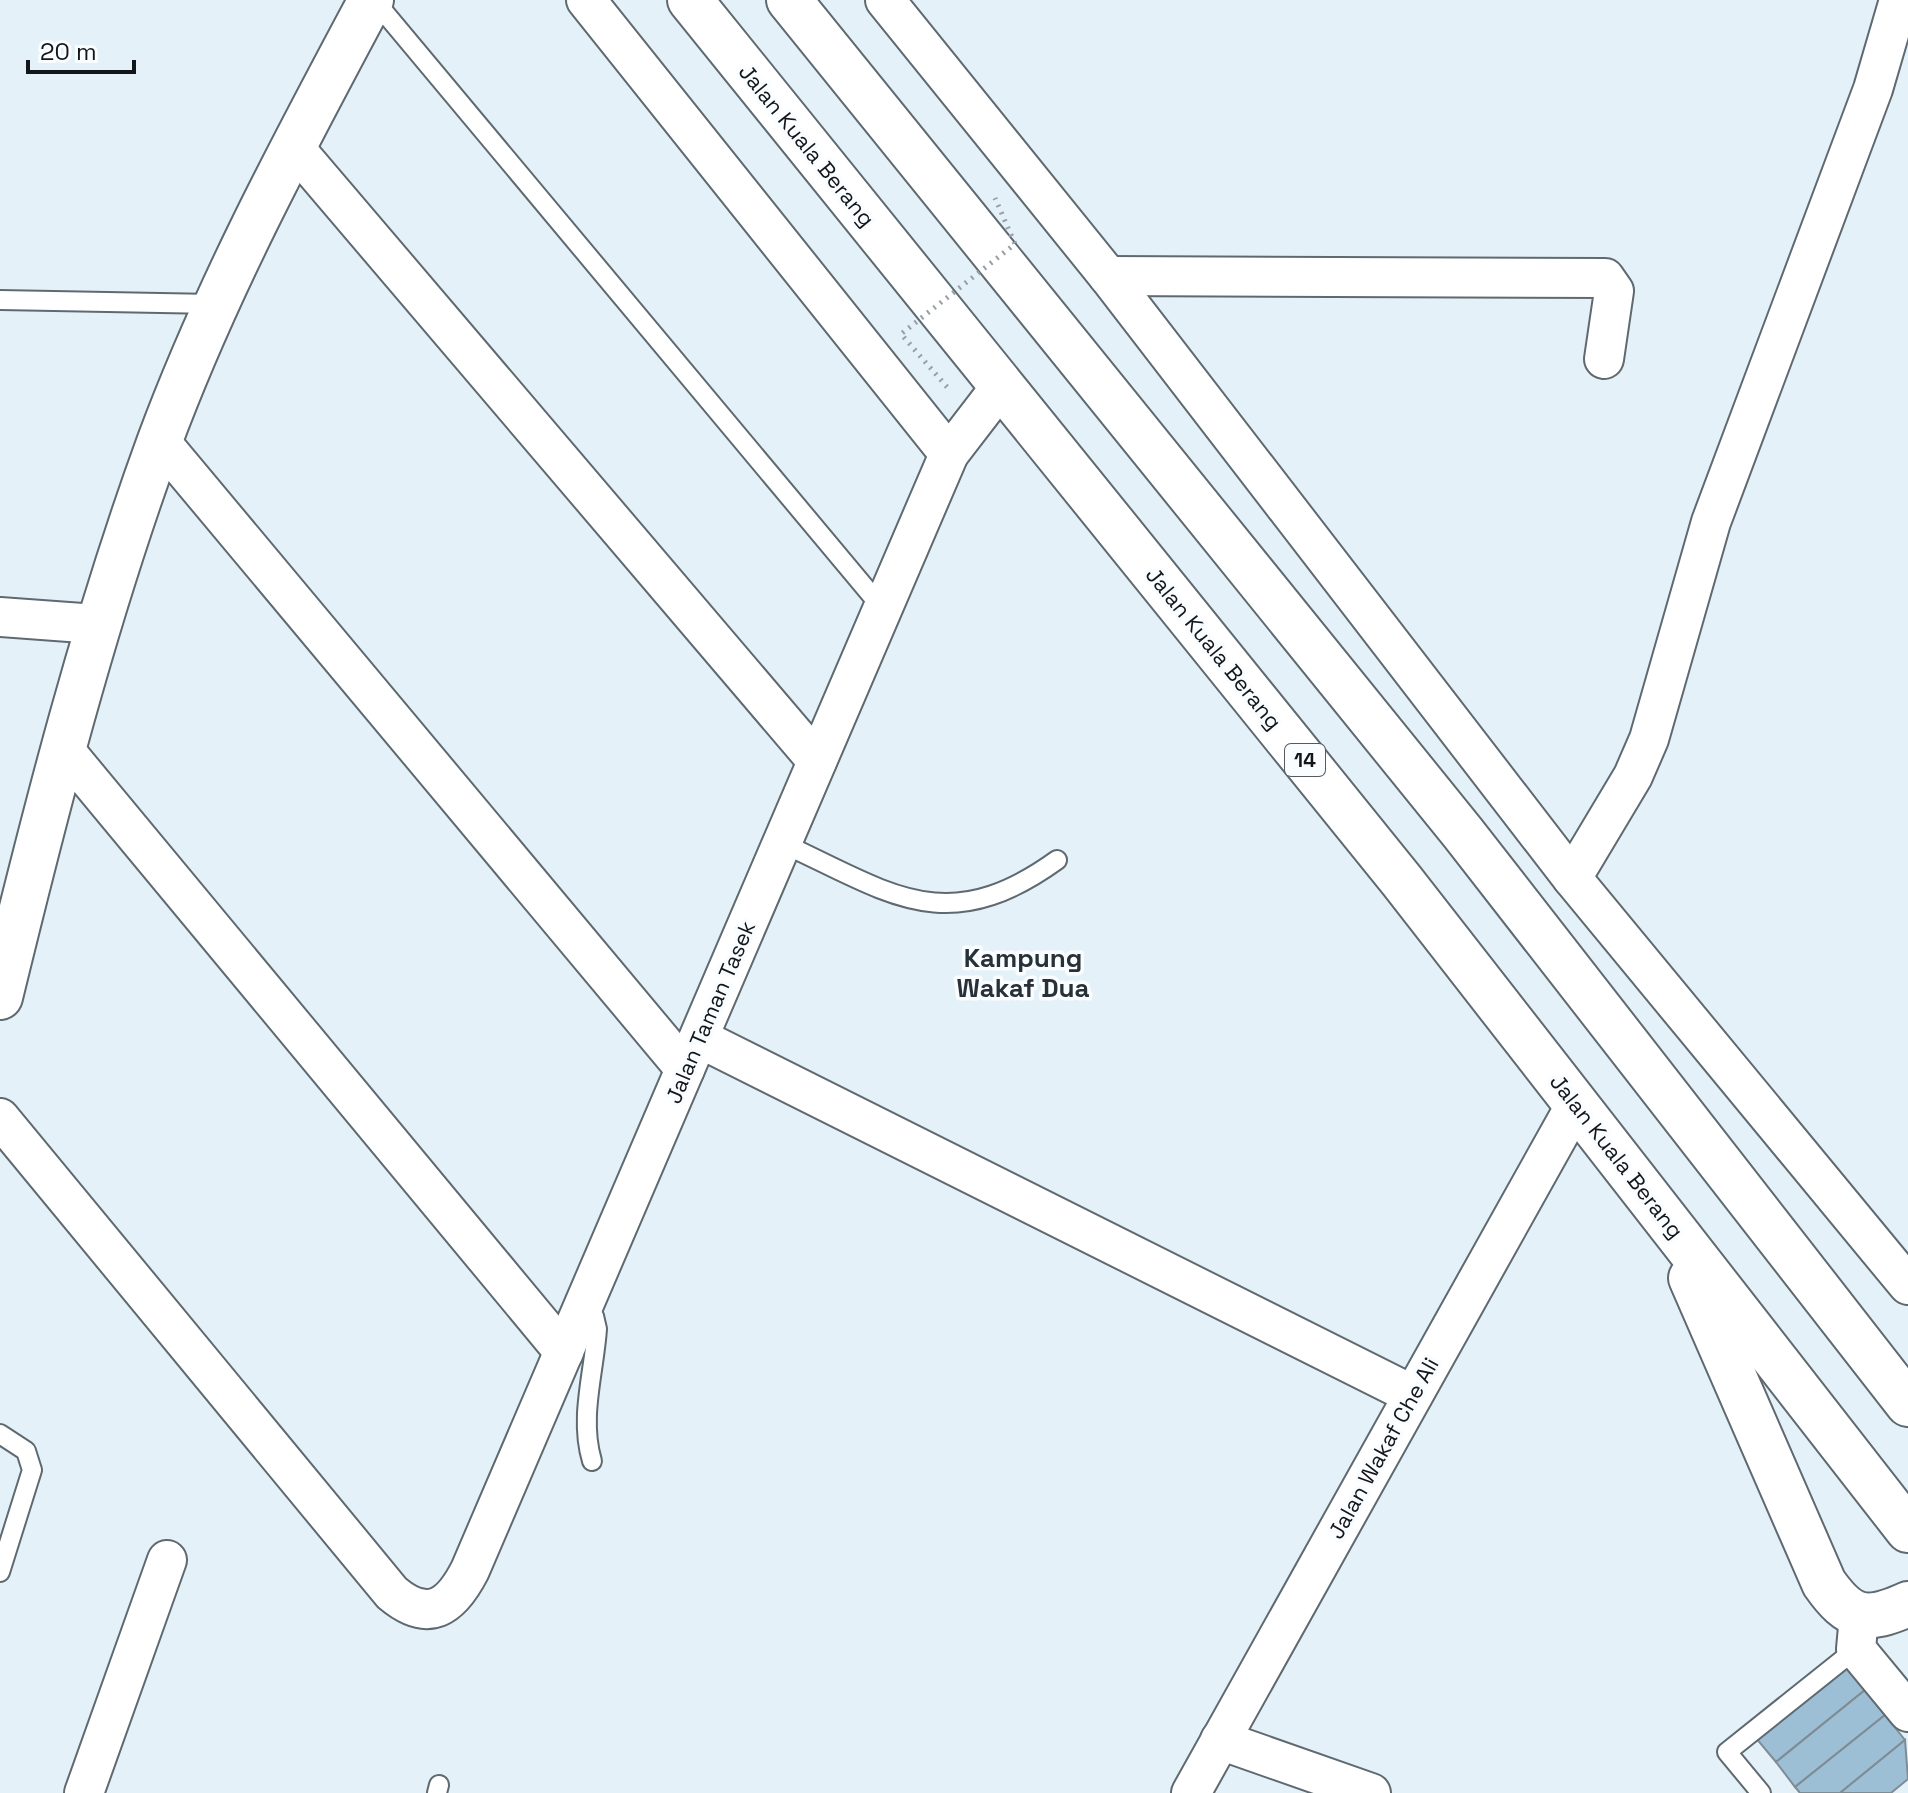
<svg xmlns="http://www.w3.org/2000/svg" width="1908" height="1793" font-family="'Space Grotesk',sans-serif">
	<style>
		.building { fill: #9cbfd5; stroke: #808c93; stroke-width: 2 }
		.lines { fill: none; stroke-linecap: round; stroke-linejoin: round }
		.lane-casing { stroke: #5e6970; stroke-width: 22 }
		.street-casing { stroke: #5e6970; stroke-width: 42 }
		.secondary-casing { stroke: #5e6970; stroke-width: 48 }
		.highway-casing { stroke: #5e6970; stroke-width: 48 }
		.lane { stroke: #fff; stroke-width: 18 }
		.street { stroke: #fff; stroke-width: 38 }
		.secondary { stroke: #fff; stroke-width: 44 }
		.highway { stroke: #fff; stroke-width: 44 }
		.path-bridge { stroke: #97a0a6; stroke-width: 5; stroke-dasharray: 2 6; stroke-linecap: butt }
		.labels { text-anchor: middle; stroke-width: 7; stroke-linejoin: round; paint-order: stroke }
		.shield { fill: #fafdff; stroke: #585b5e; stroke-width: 2 }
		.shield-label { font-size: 20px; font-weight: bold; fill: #121619 }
		.street-label { font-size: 22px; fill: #121619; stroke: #fafdff }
		.quarter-label { font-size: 26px; font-weight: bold; fill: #273137; stroke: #fafdff }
	</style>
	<rect width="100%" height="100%" fill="#e5f1f9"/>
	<!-- building -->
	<g class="building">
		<polygon points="1844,1665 1865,1690 1776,1762 1755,1737"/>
		<polygon points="1865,1690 1885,1715 1795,1787 1776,1762"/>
		<polygon points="1885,1715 1905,1740 1840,1793 1800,1793 1795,1787"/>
		<polygon points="1905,1740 1908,1779 1891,1793 1840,1793"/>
	</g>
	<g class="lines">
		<!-- lane casing -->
		<g class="lane-casing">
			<g id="lane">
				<polyline points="374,0 883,609"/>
				<polyline points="0,300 214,304"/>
				<path d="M782 843C890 893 946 940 1057 860"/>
				<path d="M583 1307 594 1316 597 1329C594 1373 579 1418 592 1461"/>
				<polyline points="0,1434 26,1451 32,1470 0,1572"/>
				<polyline points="437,1793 439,1785"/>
				<polyline points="1761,1793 1727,1752 1856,1649"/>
			</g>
		</g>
		<!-- street casing -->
		<g class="street-casing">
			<g id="street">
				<polyline points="586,0 949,454"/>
				<polyline points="885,0 1108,276 1572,878 1908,1285"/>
				<polyline points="293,146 817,761"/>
				<polyline points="1108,276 1605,278 1614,291 1604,359"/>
				<polyline points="160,441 685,1069"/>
				<polyline points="0,617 96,624"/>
				<polyline points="62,747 564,1352"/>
				<polyline points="1572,878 1633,776 1649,739 1711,522 1873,89 1899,0"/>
				<polyline points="699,1038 1413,1395"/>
				<path d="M0 1118 392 1593C429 1624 451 1607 470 1570L949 454 1002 385"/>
				<polyline points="1859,1616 1856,1649 1908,1712"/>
				<polyline points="1220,1740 1371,1793"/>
				<polyline points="84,1793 167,1560"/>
				<polyline points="1191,1793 1576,1104"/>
			</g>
		</g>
		<!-- secondary casing -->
		<g class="secondary-casing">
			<path id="secondary" d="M0 997C46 809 93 624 159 443 216 289 294 144 371 0"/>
		</g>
		<!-- highway casing -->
		<g class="highway-casing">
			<g id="highway">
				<polyline points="690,0 1402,881 1908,1530"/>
				<polyline points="789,0 1463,833 1908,1404"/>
				<path d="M1691 1278 1824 1583C1850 1620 1866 1623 1908 1604"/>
			</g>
		</g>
		<!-- lane -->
		<use href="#lane" class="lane"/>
		<!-- street -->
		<use href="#street" class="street"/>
		<!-- secondary -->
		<use href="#secondary" class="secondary"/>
		<!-- highway -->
		<use href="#highway" class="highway"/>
		<!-- path-bridge -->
		<polyline class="path-bridge" points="947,387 901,334 1015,244 995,198"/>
	</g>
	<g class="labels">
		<!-- shield labels -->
		<rect class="shield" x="1285" y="744" width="40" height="32" rx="6"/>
		<g class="shield-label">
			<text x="1305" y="767">14</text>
		</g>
		<!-- street labels -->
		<g class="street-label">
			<text transform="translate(807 145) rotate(51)" y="8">Jalan Kuala Berang</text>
			<text transform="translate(1214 648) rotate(51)" y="8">Jalan Kuala Berang</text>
			<text transform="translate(710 1012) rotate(-67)" y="8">Jalan Taman Tasek</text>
			<text transform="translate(1617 1156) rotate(52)" y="8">Jalan Kuala Berang</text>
			<text transform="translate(1383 1448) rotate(-61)" y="8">Jalan Wakaf Che Ali</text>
		</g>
		<!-- quarter labels -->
		<g class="quarter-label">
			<text x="1023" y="967">Kampung<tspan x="1023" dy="30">Wakaf Dua</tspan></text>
		</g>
	</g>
	<!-- scale -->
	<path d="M28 60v12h106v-12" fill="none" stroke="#121619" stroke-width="4"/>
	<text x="40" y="60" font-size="24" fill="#121619" stroke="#fafdff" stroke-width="6" paint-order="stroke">20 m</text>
</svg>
